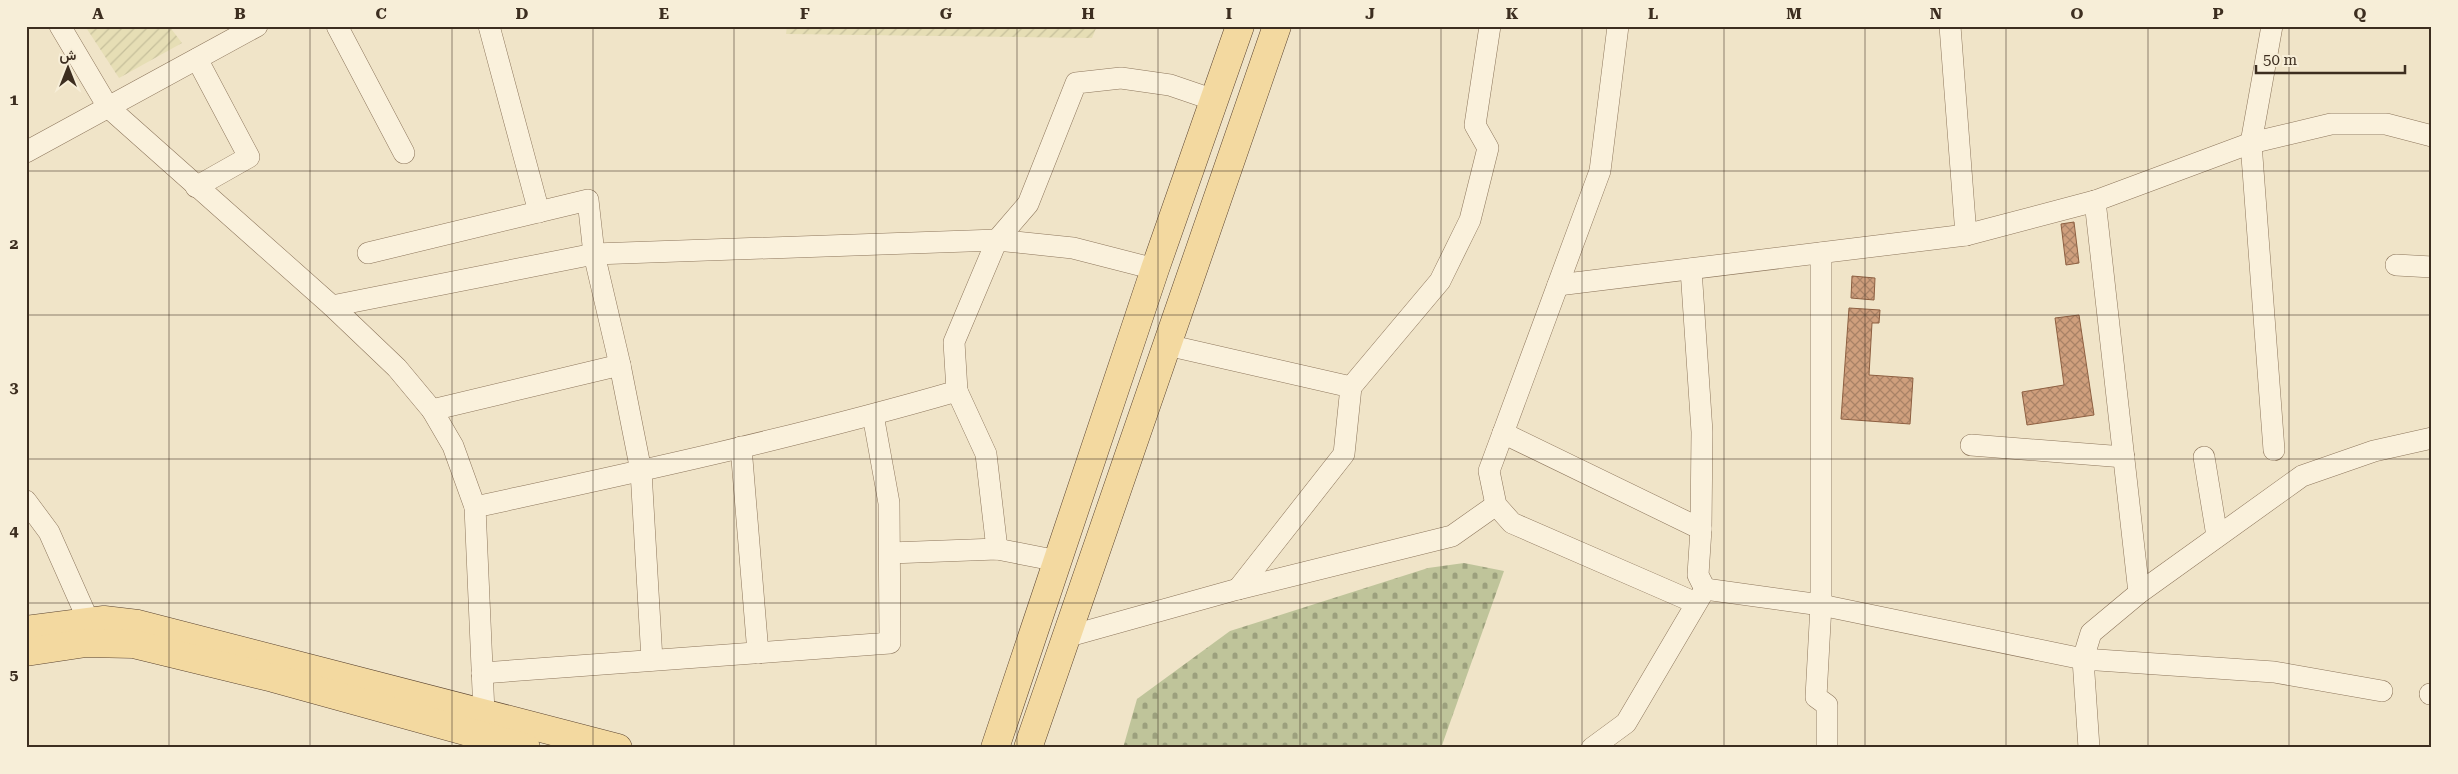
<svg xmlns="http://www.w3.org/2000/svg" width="2458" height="774" font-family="'Roboto Serif',Vazirmatn,serif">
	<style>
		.farmland { fill: url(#farmland-furrows) }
		.cemetery { fill: url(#cemetery-stones) }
		.building { fill: url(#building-cross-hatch); stroke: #8d5f41 }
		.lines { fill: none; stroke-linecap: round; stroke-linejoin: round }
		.minor-casing { stroke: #8d765c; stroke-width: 22 }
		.major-casing { stroke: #5b4430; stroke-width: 29 }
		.minor { stroke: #faf1dc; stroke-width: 21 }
		.major { stroke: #f3d9a0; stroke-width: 28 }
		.grid { fill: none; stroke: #3d2e20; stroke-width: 1; stroke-opacity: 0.55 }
		.neatline { fill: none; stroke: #3d2e20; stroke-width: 2 }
		.grid-label { font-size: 16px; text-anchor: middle; font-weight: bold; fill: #3d2e20 }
	</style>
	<defs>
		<pattern id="farmland-furrows" width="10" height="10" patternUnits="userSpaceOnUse" patternTransform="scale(1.25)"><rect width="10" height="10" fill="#e6deb5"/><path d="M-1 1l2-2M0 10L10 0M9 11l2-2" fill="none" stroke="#c6bf9b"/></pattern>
		<pattern id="cemetery-stones" width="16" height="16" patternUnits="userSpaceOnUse" patternTransform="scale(1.25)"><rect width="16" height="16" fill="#bfc49a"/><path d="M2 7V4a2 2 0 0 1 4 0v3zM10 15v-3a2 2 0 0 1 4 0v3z" fill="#9ca07d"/></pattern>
		<pattern id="building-cross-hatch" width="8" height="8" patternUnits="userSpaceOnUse" patternTransform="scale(1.25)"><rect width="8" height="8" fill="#cf9f7d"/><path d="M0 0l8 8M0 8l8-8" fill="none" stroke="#a98266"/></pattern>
	</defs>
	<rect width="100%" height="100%" fill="#f0e4c8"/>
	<!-- farmland -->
	<g class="farmland">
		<polygon points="85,26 169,26 182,43 119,78"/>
		<polygon points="787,26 1097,26 1092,38 786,34"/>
	</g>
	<!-- cemetery -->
	<polygon class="cemetery" points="1464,563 1504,571 1441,748 1123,748 1137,699 1230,631 1428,568"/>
	<!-- building -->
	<g class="building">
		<polygon points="2074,222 2079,263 2066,265 2061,224"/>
		<polygon points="1852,276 1875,278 1874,300 1851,298"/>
		<polygon points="1849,308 1880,310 1879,323 1872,323 1869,375 1913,378 1910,424 1841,419"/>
		<polygon points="2079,315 2094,415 2027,425 2022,392 2064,385 2055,318"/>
	</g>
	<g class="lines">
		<!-- minor casing -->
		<g class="minor-casing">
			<g id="minor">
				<polyline points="60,26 108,107 332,306 397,368 432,410 453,446 475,507 484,713"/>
				<polyline points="337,26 404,153"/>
				<polyline points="489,26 539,212"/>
				<polyline points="1618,26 1600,171 1489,471 1496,505 1512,523 1696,603"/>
				<polyline points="1950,26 1966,235"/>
				<polyline points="2272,26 2251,143 2274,450"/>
				<polyline points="26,152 257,26"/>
				<polyline points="196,187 249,157 197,59"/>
				<polyline points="2095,201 2139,593"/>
				<polyline points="368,253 588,200 594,254 620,365 641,471 652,660"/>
				<polyline points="1821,253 1821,605 1816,697 1827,705 1827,748"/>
				<polyline points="2396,265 2432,267"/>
				<polyline points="1691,269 1702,432 1701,529 1698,575 1705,589"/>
				<polyline points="1558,285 1966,235 2095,201 2251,143 2331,124 2386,124 2432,136"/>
				<polyline points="332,306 594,254 997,240 1073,248 1155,269"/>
				<polyline points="1167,345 1351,387"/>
				<polyline points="957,391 986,454 997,549"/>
				<polyline points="432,410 620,365"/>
				<polyline points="1503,433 1701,529"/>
				<polyline points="1971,445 2124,457"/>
				<polyline points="741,447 758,653"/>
				<polyline points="2204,457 2217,536"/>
				<polyline points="26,501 49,532 89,622"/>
				<path d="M475 507C637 472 798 437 957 391L954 342 997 240 1028 204 1076 83 1121 78 1170 85 1214 100"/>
				<polyline points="890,553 997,549 1058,561"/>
				<polyline points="1238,589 1344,454 1351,387 1440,281 1470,220 1488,148 1475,125 1490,26"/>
				<polyline points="1066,637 1238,589 1452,536 1496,505"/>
				<polyline points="482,673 890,643 889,503 873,415"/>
				<polyline points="2430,694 2432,694"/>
				<polyline points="1592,748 1626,723 1705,589 1821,605 2083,659 2091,633 2139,593 2302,476 2374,451 2432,438"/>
				<polyline points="2089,748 2083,659 2274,672 2382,691"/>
			</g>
		</g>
		<!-- major casing -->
		<g class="major-casing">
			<g id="major">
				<polyline points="26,630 104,620 138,624 618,748"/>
				<polyline points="26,652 86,643 133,644 273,678 526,748"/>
				<polyline points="995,748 1155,269 1240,26"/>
				<polyline points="1028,748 1277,26"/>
			</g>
		</g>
		<!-- minor -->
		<use href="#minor" class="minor"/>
		<!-- major -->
		<use href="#major" class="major"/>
	</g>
	<!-- grid -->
	<path class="grid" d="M169 26V748M310 26V748M452 26V748M593 26V748M734 26V748M876 26V748M1017 26V748M1158 26V748M1300 26V748M1441 26V748M1582 26V748M1724 26V748M1865 26V748M2006 26V748M2148 26V748M2289 26V748M26 171H2432M26 315H2432M26 459H2432M26 603H2432"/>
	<!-- border -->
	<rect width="2458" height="774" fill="none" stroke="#f7eed8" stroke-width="55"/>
	<!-- north arrow -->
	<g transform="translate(68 68)" stroke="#f7eed8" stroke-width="4" paint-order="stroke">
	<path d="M0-4L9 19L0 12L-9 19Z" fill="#3d2e20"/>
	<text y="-8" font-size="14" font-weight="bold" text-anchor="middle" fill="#3d2e20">ش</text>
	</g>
	<!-- scale -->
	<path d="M2256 65v8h149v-8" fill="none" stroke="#3d2e20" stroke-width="2.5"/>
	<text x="2263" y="65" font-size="15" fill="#3d2e20" stroke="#f7eed8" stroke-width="4" paint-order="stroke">50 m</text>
	<rect x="28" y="28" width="2402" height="718" class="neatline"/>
	<g class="grid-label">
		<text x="98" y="19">A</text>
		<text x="240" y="19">B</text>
		<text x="381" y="19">C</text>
		<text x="522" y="19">D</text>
		<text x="664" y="19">E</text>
		<text x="805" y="19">F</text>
		<text x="946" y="19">G</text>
		<text x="1088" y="19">H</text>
		<text x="1229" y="19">I</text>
		<text x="1370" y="19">J</text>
		<text x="1512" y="19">K</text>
		<text x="1653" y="19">L</text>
		<text x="1794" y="19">M</text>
		<text x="1936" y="19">N</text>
		<text x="2077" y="19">O</text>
		<text x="2218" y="19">P</text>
		<text x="2360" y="19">Q</text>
		<text x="14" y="105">1</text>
		<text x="14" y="249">2</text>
		<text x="14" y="393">3</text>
		<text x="14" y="536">4</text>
		<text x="14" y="680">5</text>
	</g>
</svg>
